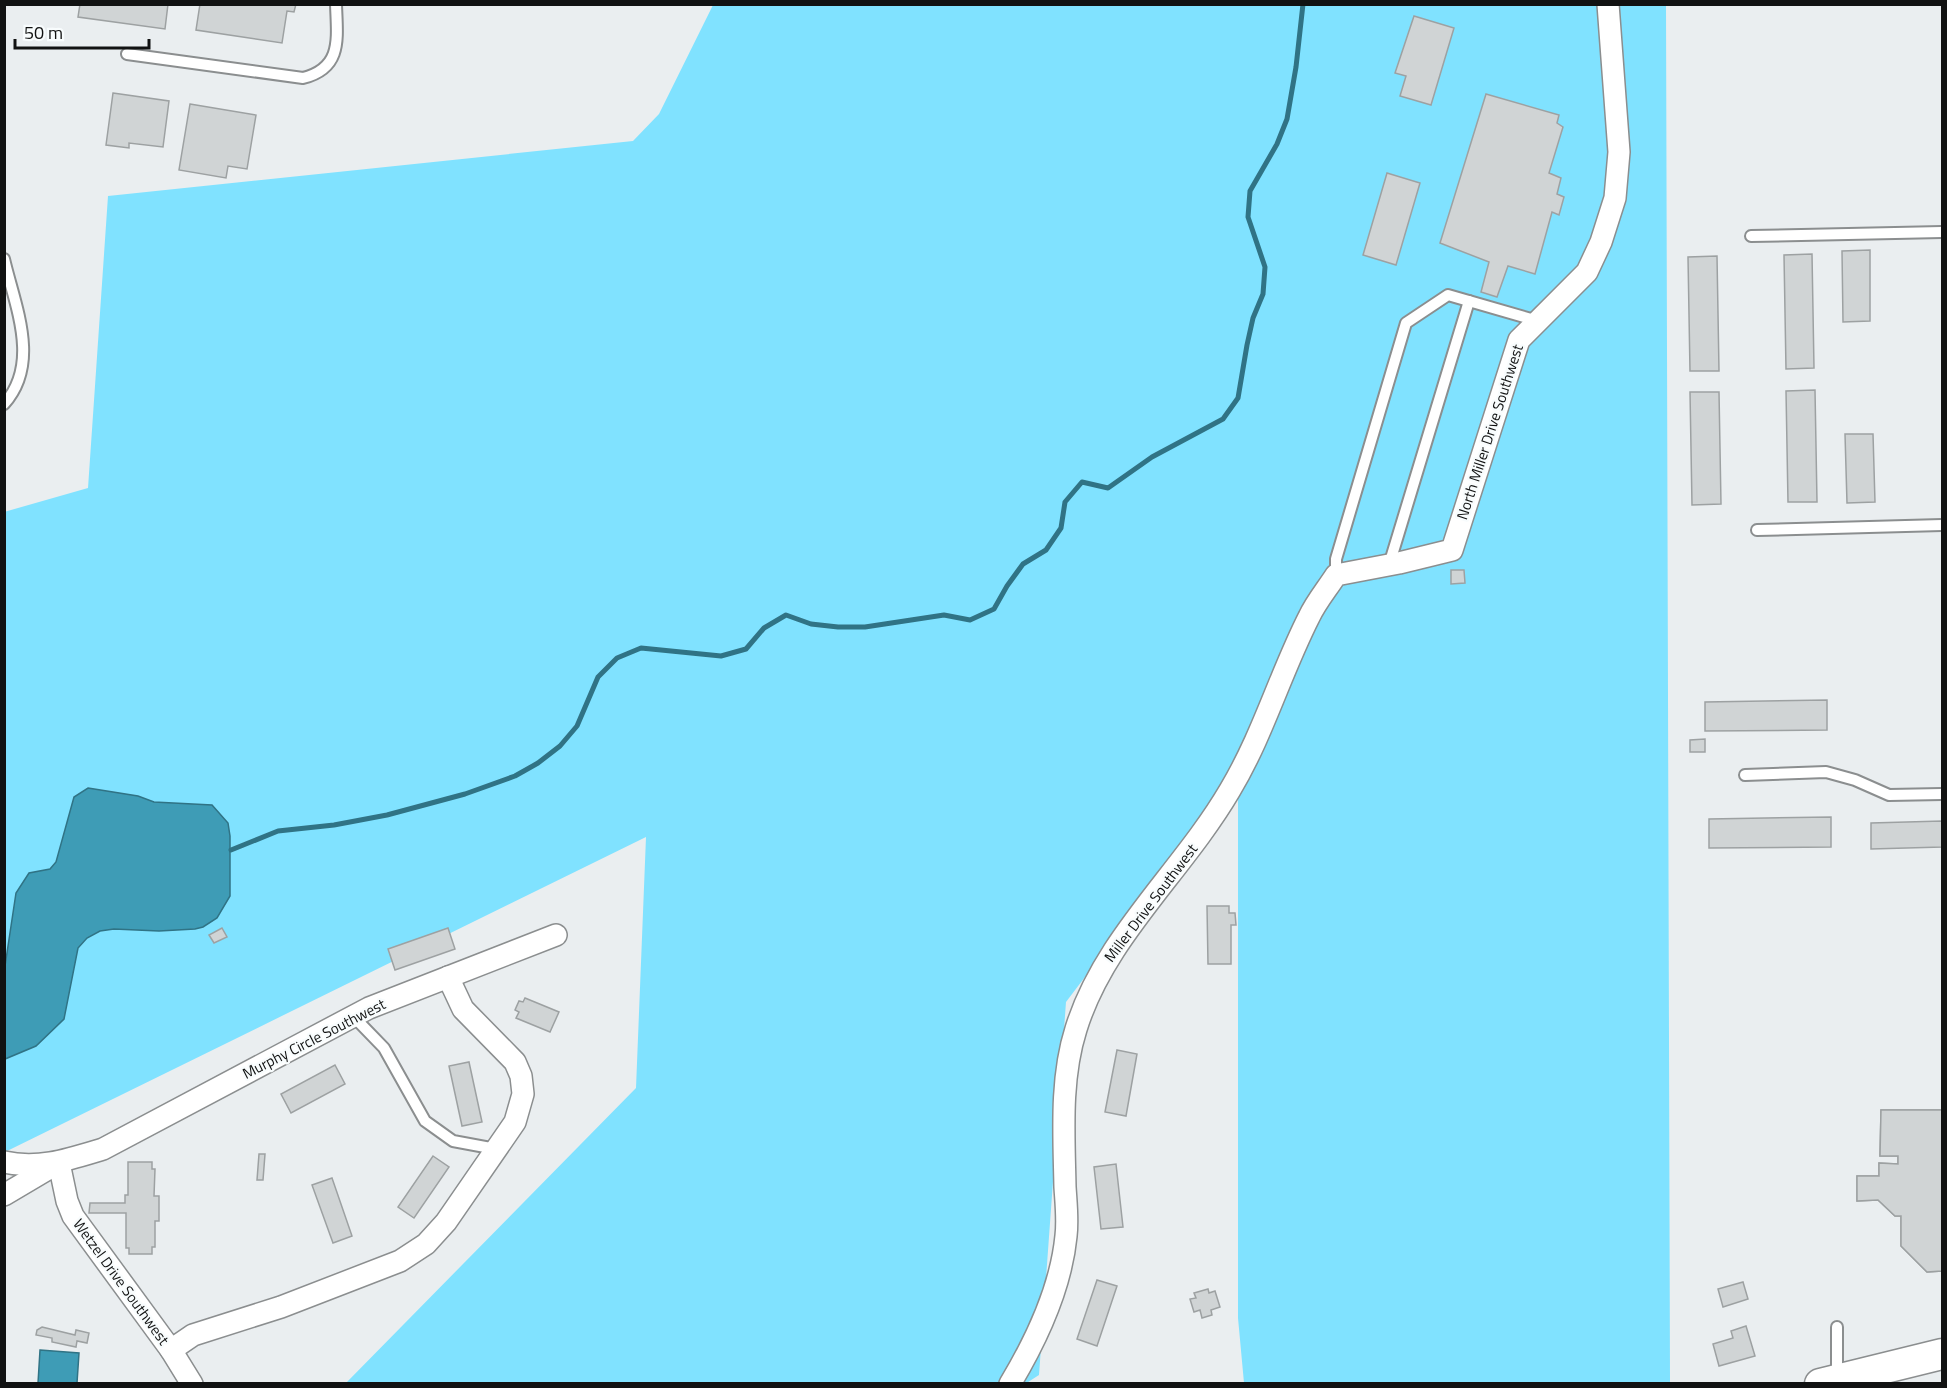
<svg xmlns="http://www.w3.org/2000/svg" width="1947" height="1388" font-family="'Titillium Web',sans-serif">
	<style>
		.green { fill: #80e2ff }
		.water { fill: #3e9cb6; stroke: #307385; stroke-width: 1.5 }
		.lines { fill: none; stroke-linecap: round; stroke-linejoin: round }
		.stream { stroke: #307385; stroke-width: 5 }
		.building { fill: #d0d4d5; stroke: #9da1a2; stroke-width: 1.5 }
		.service-casing { stroke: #8b8e8f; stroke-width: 14 }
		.minor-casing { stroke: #8b8e8f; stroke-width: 24 }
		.secondary-casing { stroke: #8b8e8f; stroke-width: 33 }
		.service { stroke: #fff; stroke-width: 10 }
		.minor { stroke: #fff; stroke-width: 21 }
		.secondary { stroke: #fff; stroke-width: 30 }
		.labels { text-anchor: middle; stroke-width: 4.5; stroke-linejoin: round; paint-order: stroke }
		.street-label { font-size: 15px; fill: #111212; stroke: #f8fcfd }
	</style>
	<rect width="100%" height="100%" fill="#eaeef0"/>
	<!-- green -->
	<polygon class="green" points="713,5 1666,5 1670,1383 1244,1383 1238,1318 1238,775 1066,1002 1039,1375 1025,1384 346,1383 636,1088 646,837 5,1152 4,512 88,488 108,196 633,141 659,114"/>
	<!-- water -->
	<g class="water">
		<polygon points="88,788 138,796 154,802 212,805 228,823 230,836 230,896 217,918 203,927 195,929 159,931 114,929 100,931 87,938 78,948 64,1019 36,1046 5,1059 5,966 16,893 29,873 50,869 56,862 74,797"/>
		<polygon points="40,1350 79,1353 77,1383 38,1383"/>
	</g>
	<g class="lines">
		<!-- stream -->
		<polyline class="stream" points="231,850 278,831 334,825 387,815 465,794 515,776 538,763 560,746 577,726 598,677 617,658 641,648 721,656 746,649 764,628 786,615 811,624 838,627 865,627 944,615 970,620 994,609 1007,586 1023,564 1046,550 1061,528 1065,502 1082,482 1108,488 1152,457 1223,419 1238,398 1247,345 1253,318 1263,294 1265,267 1248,217 1250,191 1277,144 1287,119 1296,67 1303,4"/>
	</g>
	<!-- building -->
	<g class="building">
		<polygon points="80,4 168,4 165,29 78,17"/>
		<polygon points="200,4 296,4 294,12 287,11 282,43 196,30"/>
		<polygon points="1414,16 1454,28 1431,105 1400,96 1406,76 1395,73"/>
		<polygon points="113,93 169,101 163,147 129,143 129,148 106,145"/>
		<polygon points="1486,94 1559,115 1557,123 1563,127 1549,173 1561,178 1557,194 1564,197 1559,215 1552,212 1535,274 1508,266 1497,297 1481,292 1489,262 1440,243"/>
		<polygon points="190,104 256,115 247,169 228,166 226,178 179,170"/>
		<polygon points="1387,173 1420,183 1396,265 1363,255"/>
		<polygon points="1870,250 1870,321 1843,322 1842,251"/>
		<polygon points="1812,254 1814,368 1786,369 1784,255"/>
		<polygon points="1717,256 1719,371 1690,371 1688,257"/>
		<polygon points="1815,390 1817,502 1788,502 1786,391"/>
		<polygon points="1690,392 1719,392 1721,504 1692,505"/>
		<polygon points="1845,434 1873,434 1875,502 1847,503"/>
		<polygon points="1451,570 1464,570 1465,583 1451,584"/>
		<polygon points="1827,700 1827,730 1705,731 1705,702"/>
		<polygon points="1705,739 1705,752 1690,752 1690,740"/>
		<polygon points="1831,817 1831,847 1709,848 1709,819"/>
		<polygon points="1942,821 1942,847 1871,849 1871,823"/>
		<polygon points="1207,906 1229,906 1229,913 1235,913 1236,925 1231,925 1231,964 1208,964"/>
		<polygon points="222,928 227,937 214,943 209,935"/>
		<polygon points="448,928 455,949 395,970 388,949"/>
		<polygon points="525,998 559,1012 550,1032 516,1018 519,1012 515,1010 519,1001 523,1002"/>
		<polygon points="1117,1050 1137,1054 1126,1116 1105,1112"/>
		<polygon points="469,1062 482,1122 462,1126 449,1066"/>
		<polygon points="335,1065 345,1084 291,1113 281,1094"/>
		<polygon points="1881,1110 1942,1110 1942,1155 1928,1155 1928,1165 1942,1165 1942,1271 1927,1272 1901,1246 1901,1216 1895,1216 1878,1200 1857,1201 1857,1176 1879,1176 1879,1163 1898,1164 1898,1156 1880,1156"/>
		<polygon points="1881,1110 1942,1110 1942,1271 1927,1272 1901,1246 1901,1216 1895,1216 1878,1200 1857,1201 1857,1176 1879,1176 1879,1163 1898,1164 1898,1156 1880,1156"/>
		<polygon points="259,1154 265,1154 263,1180 257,1180"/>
		<polygon points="433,1156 449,1167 414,1218 398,1207"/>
		<polygon points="128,1162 152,1162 152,1169 155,1169 154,1196 159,1196 159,1221 155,1221 155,1247 152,1247 152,1254 129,1254 129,1248 126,1248 126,1213 89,1213 90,1203 125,1203 125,1195 128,1195"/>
		<polygon points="1116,1164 1123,1227 1101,1229 1094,1167"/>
		<polygon points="332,1178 352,1236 333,1243 312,1185"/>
		<polygon points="1097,1280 1117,1286 1097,1346 1077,1339"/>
		<polygon points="1743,1282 1748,1299 1723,1307 1718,1289"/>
		<polygon points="1208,1289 1209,1293 1215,1291 1220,1307 1211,1310 1212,1315 1202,1318 1200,1310 1194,1312 1190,1299 1196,1298 1194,1293"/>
		<polygon points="1746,1326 1755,1356 1719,1366 1713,1344 1733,1338 1731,1331"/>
		<polygon points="42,1327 75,1335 76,1330 89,1333 87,1343 77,1341 76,1347 52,1342 52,1338 36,1335 37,1330"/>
	</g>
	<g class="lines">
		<!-- service casing -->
		<g class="service-casing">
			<g id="service">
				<path d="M127 54 303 78C343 68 337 38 336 4"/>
				<polyline points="1751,236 1942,232"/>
				<path d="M4 259C15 306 41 363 4 404"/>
				<polyline points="1757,530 1942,525"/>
				<polyline points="1389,565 1469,301"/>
				<polyline points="1336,575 1336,559 1406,323 1448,295 1538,321"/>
				<polyline points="1745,775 1826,772 1855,780 1889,795 1942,794"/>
				<polyline points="353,1016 384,1048 425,1121 453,1141 496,1149"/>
				<polyline points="1837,1379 1837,1327"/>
			</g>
		</g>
		<!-- minor casing -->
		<g class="minor-casing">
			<g id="minor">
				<path d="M4 1162C39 1170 70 1159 103 1149L369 1008 556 935"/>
				<polyline points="59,1163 67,1201 73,1216 171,1350 192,1384"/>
				<polyline points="4,1195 53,1166"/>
				<polyline points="171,1350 193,1335 281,1307 400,1261 426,1244 446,1222 515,1122 523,1094 521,1076 515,1062 463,1009 448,977"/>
				<path d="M1010 1384C1037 1339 1061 1288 1066 1236 1068 1220 1066 1203 1065 1187 1064 1135 1060 1079 1076 1029 1104 938 1182 872 1230 790 1263 735 1280 674 1309 617 1316 602 1327 589 1336 575L1399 563 1452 550 1519 340 1587 272 1601 242 1615 198 1619 152 1608 4"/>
			</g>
		</g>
		<!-- secondary casing -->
		<g class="secondary-casing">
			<polyline id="secondary" points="1820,1384 1942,1354"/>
		</g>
		<!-- service -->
		<use href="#service" class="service"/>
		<!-- minor -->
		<use href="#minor" class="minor"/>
		<!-- secondary -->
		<use href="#secondary" class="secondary"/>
	</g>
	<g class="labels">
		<!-- street labels -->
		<g class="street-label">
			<text transform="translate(1490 432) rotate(-72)" y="5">North Miller Drive Southwest</text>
			<text transform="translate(1151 903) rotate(-53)" y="5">Miller Drive Southwest</text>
			<text transform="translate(314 1039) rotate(-27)" y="5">Murphy Circle Southwest</text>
			<text transform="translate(121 1282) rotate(54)" y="5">Wetzel Drive Southwest</text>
		</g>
	</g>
	<!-- border -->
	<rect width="1947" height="1388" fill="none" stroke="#111212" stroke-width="12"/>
	<!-- scale -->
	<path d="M15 39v9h134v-9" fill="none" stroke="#111212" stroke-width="3"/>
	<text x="24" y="39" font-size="18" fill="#111212" stroke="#f8fcfd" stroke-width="4.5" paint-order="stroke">50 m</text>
</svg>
